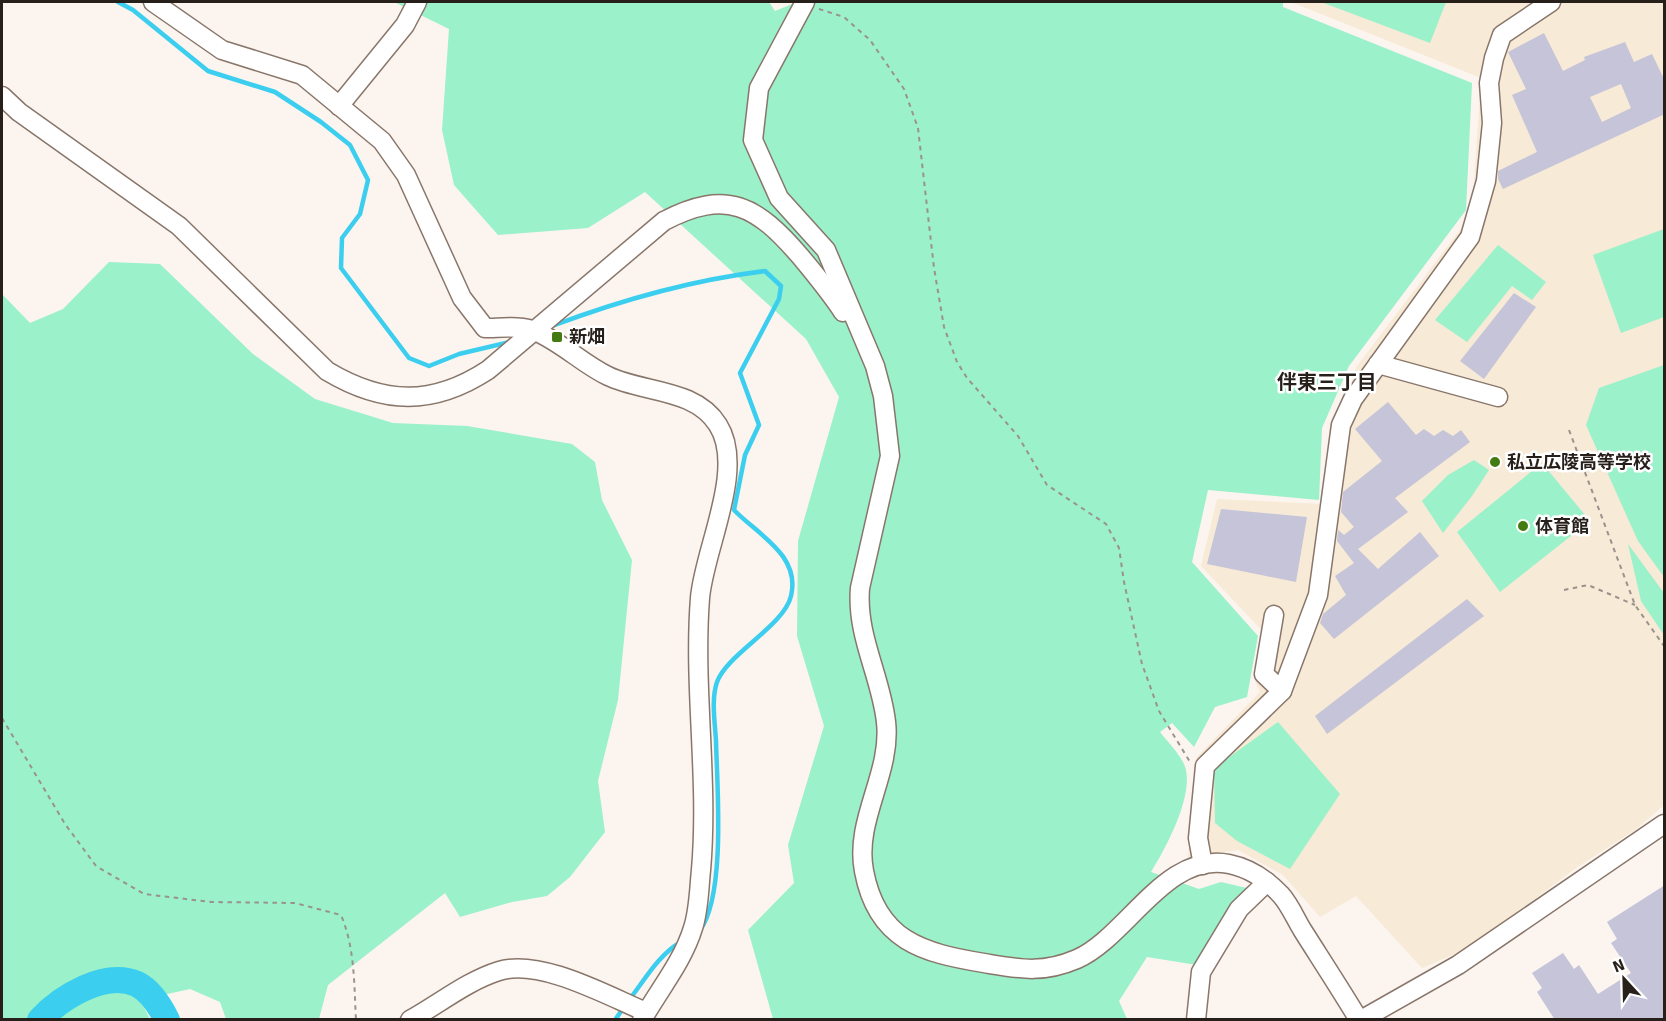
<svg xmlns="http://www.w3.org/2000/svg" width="1666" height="1021" font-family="Signika,'Noto Sans JP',sans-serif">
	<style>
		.education { fill: #f7ead6 }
		.green { fill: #9af1ca }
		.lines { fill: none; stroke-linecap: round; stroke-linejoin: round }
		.stream { stroke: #3bceee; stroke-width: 4.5 }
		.river { stroke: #3bceee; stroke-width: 26 }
		.building { fill: #c5c4d9; fill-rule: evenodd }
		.minor-casing { stroke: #89766a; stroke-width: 21 }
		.path { stroke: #9a928d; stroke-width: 2; stroke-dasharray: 4.5 4.5; stroke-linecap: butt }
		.minor { stroke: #fff; stroke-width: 18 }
		.poi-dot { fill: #427b12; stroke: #fff; stroke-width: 2 }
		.labels { text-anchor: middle; stroke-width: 5; stroke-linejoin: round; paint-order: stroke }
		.poi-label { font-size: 18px; font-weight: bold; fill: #271f1a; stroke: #fff; text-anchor: start }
		.neighbourhood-label { font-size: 20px; font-weight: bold; fill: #271f1a; stroke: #fff }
	</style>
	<rect width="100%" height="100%" fill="#fcf4ef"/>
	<!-- education -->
	<polygon class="education" points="1291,2 1664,2 1664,805 1635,830 1576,868 1471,947 1422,968 1356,896 1320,917 1283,875 1238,850 1188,858 1196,758 1260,692 1255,681 1266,635 1201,566 1217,499 1322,504 1330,425 1357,366 1472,214 1481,78"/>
	<!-- green -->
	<g class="green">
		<path d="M394 2H769L775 11 797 2H1283V7L1472 83 1466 210 1349 366 1322 428 1319 500 1208 490 1192 562 1258 636 1247 697 1215 707 1194 747 1172 723 1160 732C1167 741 1177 751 1183 762 1198 789 1166 848 1151 872L1199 889 1221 882 1251 889 1197 965 1147 957 1119 1001 1127 1019H773L748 930 794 883 788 845 824 726 797 636 798 541 839 397 806 339 645 192 588 228 498 235 454 185 442 130 449 29Z"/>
		<polygon points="1321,2 1446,2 1430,43"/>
		<polygon points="1664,229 1664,317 1621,333 1593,255"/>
		<polygon points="1498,245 1546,282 1532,300 1512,286 1467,342 1435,320"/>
		<polygon points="109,262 160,264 253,354 315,399 393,423 467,426 572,444 595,462 602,500 632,560 618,700 598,781 605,832 570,877 547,896 512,902 460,917 445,893 328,985 319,1019 226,1019 220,1002 190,989 140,1000 150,1019 2,1019 2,294 30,323 63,309"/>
		<polygon points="1664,365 1664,577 1638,541 1586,425 1599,388"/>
		<polygon points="1474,460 1489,470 1472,496 1443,533 1422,501 1448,475"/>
		<polygon points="1542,463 1590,521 1500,592 1457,532"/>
		<polygon points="1628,544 1664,593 1664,635 1641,601"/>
		<polygon points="1278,722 1340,794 1290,869 1237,841 1215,823 1214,768"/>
	</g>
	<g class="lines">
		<!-- stream -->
		<g class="stream">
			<polyline points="118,2 133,10 208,71 275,92 321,122 350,145 368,180 360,214 342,238 341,268 409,358 429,366 459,354 510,342"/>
			<path d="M552 326C621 300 692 280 765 271L781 286 779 299 740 373 759 425 745 455 734 510C757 534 801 555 791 596 784 626 727 654 717 682 711 699 715 723 716 741 717 785 726 895 700 930"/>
			<path d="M629 1000C644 981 659 954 681 942"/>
			<polyline points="615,1020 624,1007"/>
		</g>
		<!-- river -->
		<path class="river" d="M40 1020C61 997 105 970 137 984 151 991 160 1006 167 1020"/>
	</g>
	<!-- building -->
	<g class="building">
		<path d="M1544 33 1563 71 1585 60 1584 57 1625 42 1634 62 1652 54 1665 81V114L1503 189 1498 179V171L1537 152 1512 95 1526 89 1508 52ZM1621 84 1631 108 1602 122 1590 97Z"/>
		<polygon points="1514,293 1536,307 1484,379 1460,361"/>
		<polygon points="1388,402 1416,435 1424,429 1434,436 1443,430 1453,436 1461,430 1470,442 1395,498 1408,512 1358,549 1378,569 1420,532 1439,556 1334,639 1320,623 1323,614 1346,595 1335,576 1354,563 1337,541 1338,530 1344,535 1354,527 1341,512 1343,492 1382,461 1355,429"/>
		<polygon points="1221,509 1307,517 1296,582 1207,564"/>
		<polygon points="1467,599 1484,616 1327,734 1315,716"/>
		<polygon points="1665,885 1665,1020 1555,1020 1537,992 1542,988 1532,973 1563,953 1574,969 1579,965 1598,994 1631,973 1611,943 1617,939 1607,922"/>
	</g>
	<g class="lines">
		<!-- minor casing -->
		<g class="minor-casing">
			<g id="minor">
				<path d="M153 2 222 50 302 75 382 141 406 175 462 298 485 328C500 328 522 325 535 331 561 342 583 364 608 376 643 393 695 388 718 425 746 469 704 549 700 598 693 688 709 779 701 870 699 889 699 910 693 928 683 961 659 990 642 1020"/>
				<path d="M805 2 759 88 753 140 779 198 826 250 875 366 883 396 890 456 860 588C856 636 881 676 886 722 892 773 854 820 864 871 877 941 923 953 984 963 1020 969 1042 974 1077 959 1127 937 1166 851 1229 864 1249 868 1267 880 1281 895 1290 905 1296 920 1303 931 1322 961 1341 990 1359 1020"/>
				<path d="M2 96 19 112 179 226 327 371C384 405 433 406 488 370L664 221C727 188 757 206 800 256 815 274 830 292 843 312"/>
				<polyline points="339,106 405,25 417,2"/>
				<polyline points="1378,364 1498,397"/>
				<polyline points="1274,615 1264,674 1282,691"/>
				<polyline points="1203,865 1198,838 1205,766 1282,691 1318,595 1341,425 1353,399 1470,237 1486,181 1492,123 1489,83 1494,58 1502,35 1551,2"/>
				<path d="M410 1020C439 1004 467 981 499 971 540 958 608 996 646 1012"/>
				<polyline points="1196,1020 1201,972 1239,909 1267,882"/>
				<polyline points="1361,1020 1458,965 1664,824"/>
			</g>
		</g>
		<!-- path -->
		<g class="path">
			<polyline points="819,9 844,17 870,40 904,89 918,128 934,268 944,327 957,362 967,378 1018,436 1047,485 1106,524 1119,548 1124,582 1142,664 1159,711 1190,762"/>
			<polyline points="1569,430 1635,605 1664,646"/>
			<polyline points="1564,590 1588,585 1635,605"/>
			<path d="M2 718 65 824 96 866 144 894 211 902 295 903 341 915C355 948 354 984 356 1020"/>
		</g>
		<!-- minor -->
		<use href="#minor" class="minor"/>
	</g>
	<!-- markers -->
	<g class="poi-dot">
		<rect x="551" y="331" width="12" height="12" rx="3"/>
		<circle cx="1495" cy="462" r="6"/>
		<circle cx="1523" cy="526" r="6"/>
	</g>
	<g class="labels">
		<!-- poi labels -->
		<g class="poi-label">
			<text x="569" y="343">新畑</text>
			<text x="1507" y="468">私立広陵高等学校</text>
			<text x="1535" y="532">体育館</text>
		</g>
		<!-- neighbourhood labels -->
		<g class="neighbourhood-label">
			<text x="1327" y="389">伴東三丁目</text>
		</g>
	</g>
	<!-- border -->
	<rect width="1666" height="1021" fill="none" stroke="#271f1a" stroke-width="6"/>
	<!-- north arrow -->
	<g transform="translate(1624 979) rotate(338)" stroke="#ffffff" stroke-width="4.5" paint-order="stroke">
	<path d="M0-4.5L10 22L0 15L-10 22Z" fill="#271f1a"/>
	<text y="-9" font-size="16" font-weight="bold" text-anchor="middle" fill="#271f1a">N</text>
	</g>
</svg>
